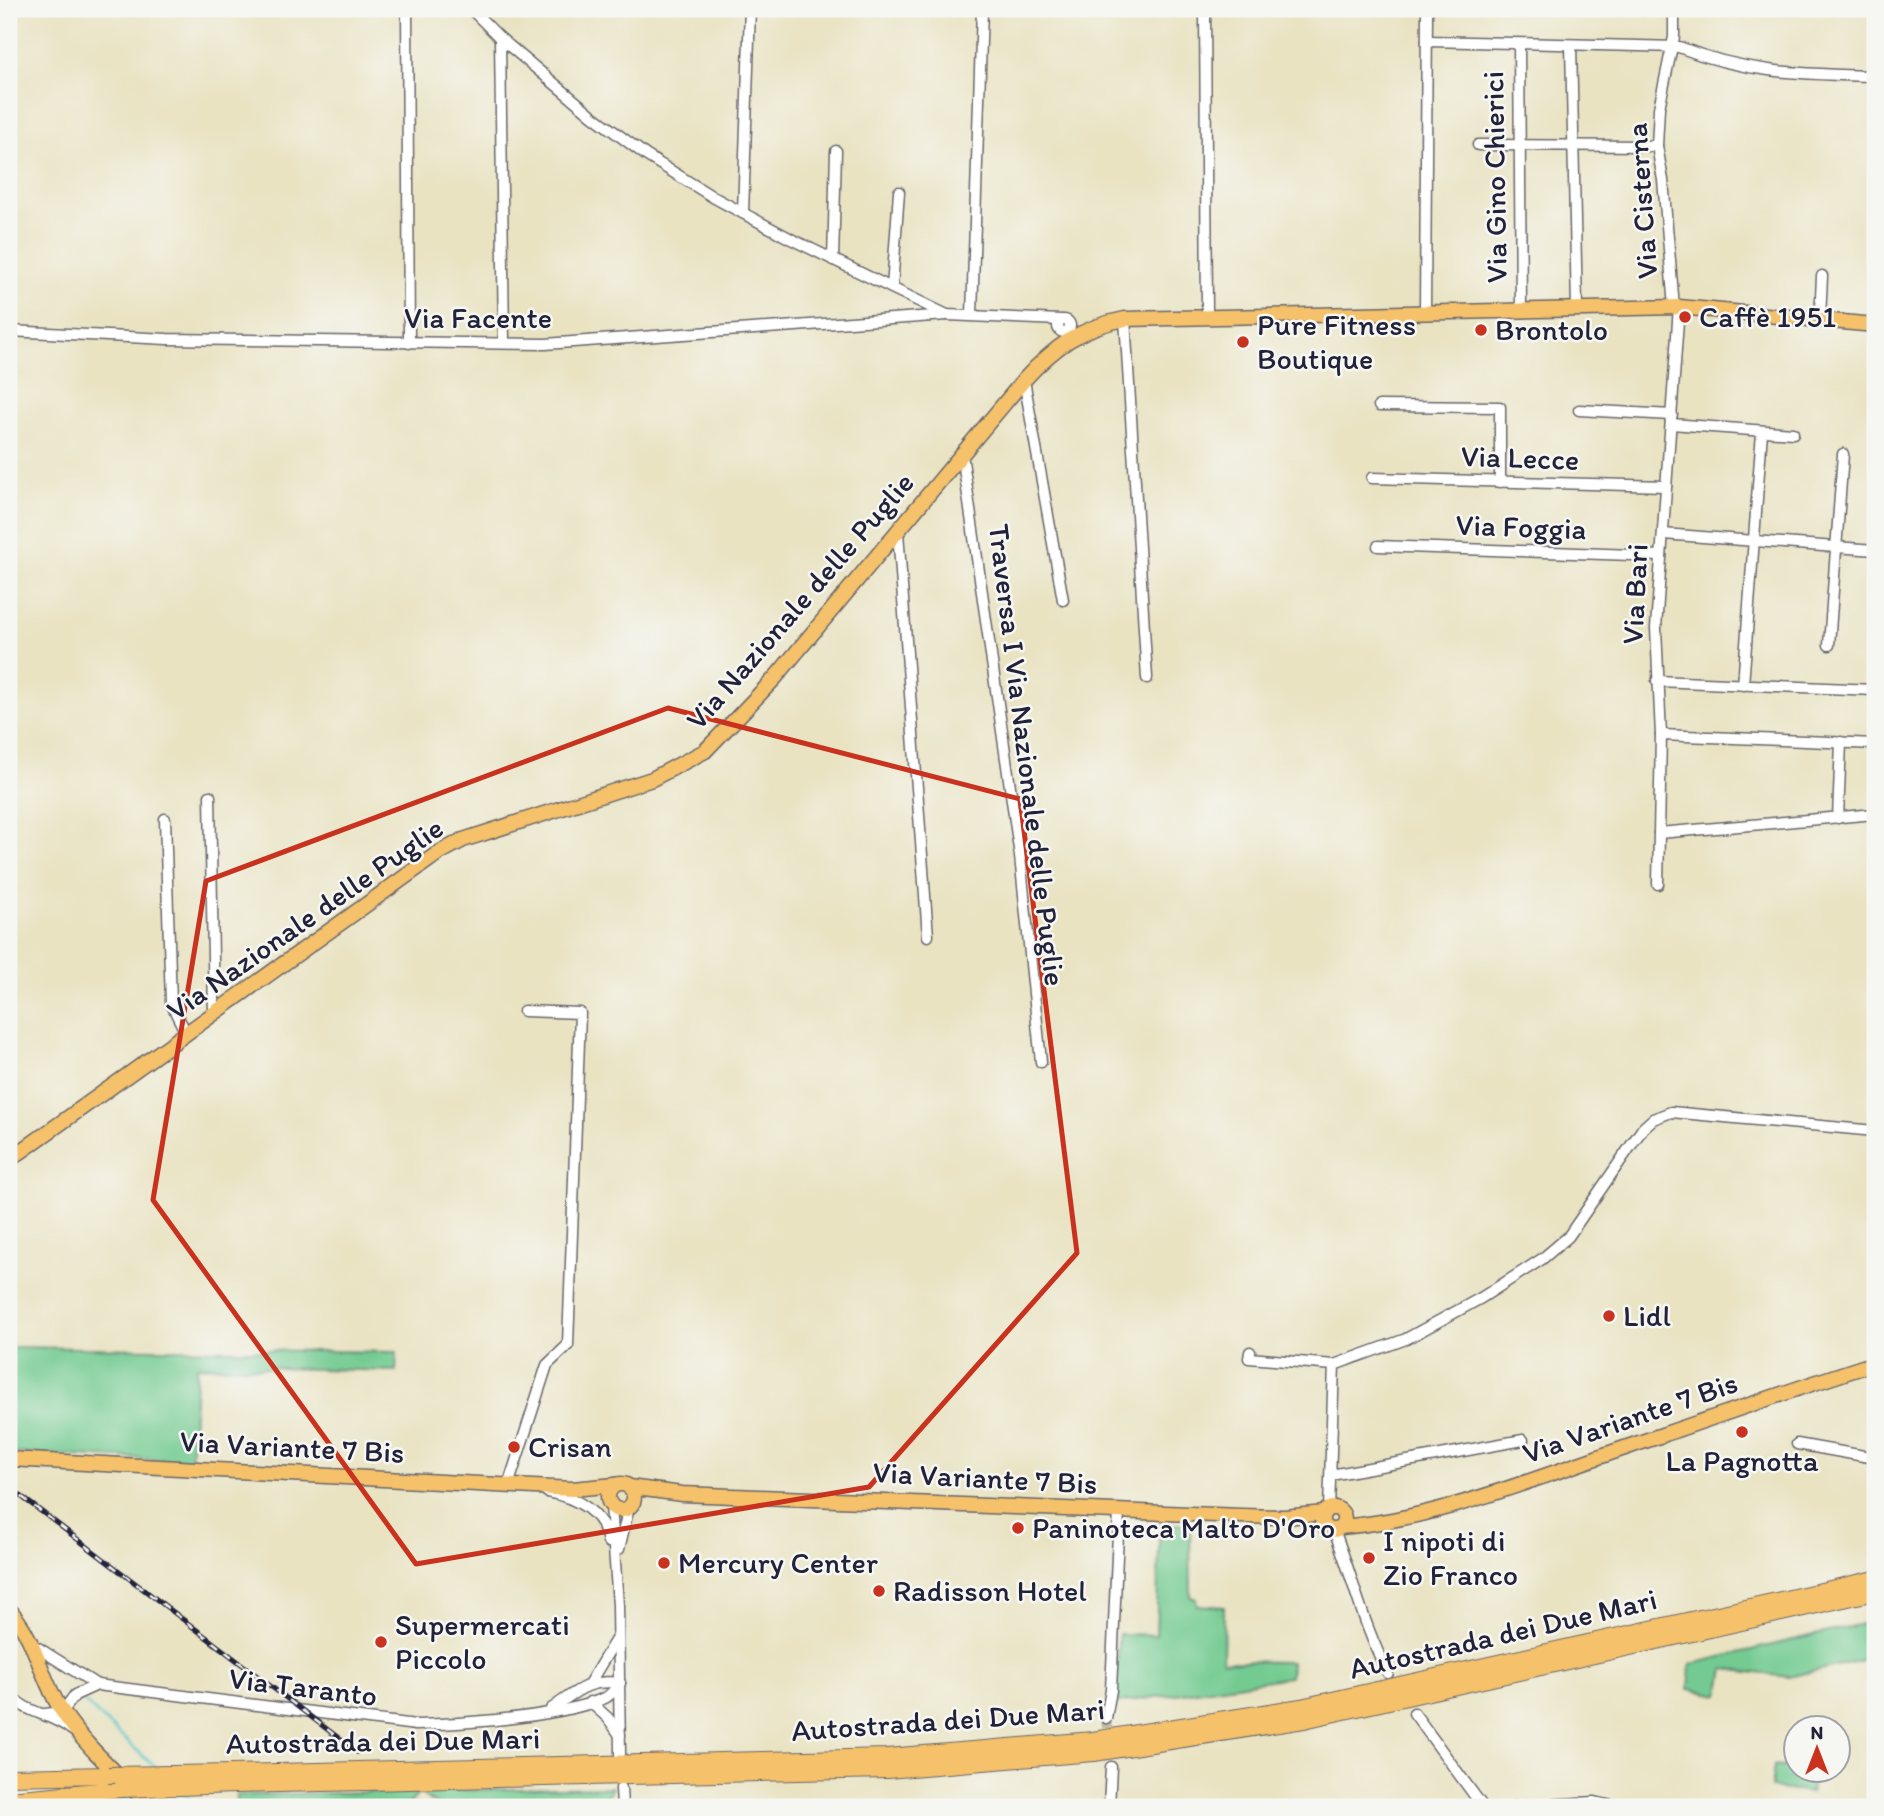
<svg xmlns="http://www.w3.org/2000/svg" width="1884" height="1816" font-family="Itim,sans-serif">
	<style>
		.green { fill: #73cb91; stroke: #4a7666; stroke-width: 2 }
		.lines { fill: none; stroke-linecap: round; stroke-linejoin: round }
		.stream { stroke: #56c4cc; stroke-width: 2.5 }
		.minor-tunnel { stroke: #c1bca7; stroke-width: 10; stroke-dasharray: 10 5; stroke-linecap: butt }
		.minor-casing { stroke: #68666a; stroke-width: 13 }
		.major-casing { stroke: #68666a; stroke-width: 17 }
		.highway-casing { stroke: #68666a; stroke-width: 18 }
		.minor { stroke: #fff; stroke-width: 10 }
		.major { stroke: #f5c16b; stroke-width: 14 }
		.highway { stroke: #f5c16b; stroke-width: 16 }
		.rail-casing { stroke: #22223b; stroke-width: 5 }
		.rail { stroke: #f6f6f2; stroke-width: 2.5; stroke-dasharray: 8; stroke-linecap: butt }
		.highway-bridge-casing { stroke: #68666a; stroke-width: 18; stroke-linecap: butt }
		.highway-bridge { stroke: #f5c16b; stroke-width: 16 }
		.marked { fill: none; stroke: #c8321e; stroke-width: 5; stroke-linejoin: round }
		.poi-dot { fill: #c8321e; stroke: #f6f6f2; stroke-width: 2.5 }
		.labels { text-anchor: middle; stroke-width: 5; stroke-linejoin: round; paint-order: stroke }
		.street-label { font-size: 30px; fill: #22223b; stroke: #f6f6f2 }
		.poi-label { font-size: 30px; fill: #22223b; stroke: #f6f6f2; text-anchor: start }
	</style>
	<rect width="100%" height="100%" fill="#f6f6f2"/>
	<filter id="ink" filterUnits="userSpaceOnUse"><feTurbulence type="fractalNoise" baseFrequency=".0143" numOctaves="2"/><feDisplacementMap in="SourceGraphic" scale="14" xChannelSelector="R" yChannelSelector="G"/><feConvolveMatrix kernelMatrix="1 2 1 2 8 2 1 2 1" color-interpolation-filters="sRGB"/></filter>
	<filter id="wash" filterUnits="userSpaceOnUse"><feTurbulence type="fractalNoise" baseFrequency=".00686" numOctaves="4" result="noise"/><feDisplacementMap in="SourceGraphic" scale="28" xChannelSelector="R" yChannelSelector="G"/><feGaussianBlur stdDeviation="1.57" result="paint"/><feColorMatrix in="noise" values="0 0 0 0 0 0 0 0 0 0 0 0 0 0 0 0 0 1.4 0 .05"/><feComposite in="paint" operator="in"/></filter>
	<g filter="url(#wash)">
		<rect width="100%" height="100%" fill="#e9e3c2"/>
		<!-- green -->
		<g class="green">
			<polygon points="9,1347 397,1352 396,1371 197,1366 191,1461 9,1453"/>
			<polygon points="1160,1523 1190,1525 1191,1597 1196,1599 1197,1605 1224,1607 1223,1661 1291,1662 1290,1677 1115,1703 1119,1634 1156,1635"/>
			<polygon points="1875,1621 1875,1657 1789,1677 1724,1669 1719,1695 1689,1689 1691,1664"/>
			<polygon points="1774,1766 1814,1772 1811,1793 1771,1788"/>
			<polygon points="612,1787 603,1807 440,1807 419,1793 407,1807 243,1807 236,1802 237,1795"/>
			<polygon points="133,1798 141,1807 9,1807 9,1805"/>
		</g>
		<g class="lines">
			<!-- stream -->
			<g class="stream">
				<polyline points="9,1632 17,1640"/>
				<polyline points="84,1702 155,1767"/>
				<polyline points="183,1793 198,1807"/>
			</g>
		</g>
	</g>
	<g filter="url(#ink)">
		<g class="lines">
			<!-- minor-tunnel -->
			<polyline class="minor-tunnel" points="1106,1718 1111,1767"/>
			<!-- minor casing -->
			<g class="minor-casing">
				<g id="minor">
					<polyline points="407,9 409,343"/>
					<polyline points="471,9 500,38 593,116 647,156 713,197 791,239 947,315 1061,320"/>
					<polyline points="1205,9 1207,316"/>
					<polyline points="500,38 504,343"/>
					<path d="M1427 41 1679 47C1747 74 1803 74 1875 76"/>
					<polyline points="1519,44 1521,309"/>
					<polyline points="1571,45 1577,308"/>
					<polyline points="1478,145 1657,146"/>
					<polyline points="743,213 750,9"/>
					<polyline points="833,260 836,151"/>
					<polyline points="892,288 899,192"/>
					<polyline points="1674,307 1663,180 1657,146 1659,108 1674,37 1674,9"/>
					<polyline points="1425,311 1427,9"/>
					<polyline points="972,315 982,9"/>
					<polyline points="1125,319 1147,678"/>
					<polyline points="1820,319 1822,276"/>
					<circle cx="1064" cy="326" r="6"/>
					<polyline points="9,331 167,339 545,344 947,315"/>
					<polyline points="1024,380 1063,600"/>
					<polyline points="1379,406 1500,407 1500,482"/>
					<polyline points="1579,410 1672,415"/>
					<polyline points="1671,424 1793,433"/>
					<polyline points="962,454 1020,856 1041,1062"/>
					<polyline points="1372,478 1666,486"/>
					<polyline points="898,532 928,936"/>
					<polyline points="1663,534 1875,550"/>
					<polyline points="1378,546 1661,556"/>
					<polyline points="1829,645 1843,454"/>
					<polyline points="1657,681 1875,690"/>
					<polyline points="1743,685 1762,432"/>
					<polyline points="1661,735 1875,744"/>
					<polyline points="210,796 214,1013"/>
					<polyline points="1838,818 1841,742"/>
					<polyline points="165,819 171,1003 186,1033"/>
					<polyline points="1659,833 1875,814"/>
					<polyline points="1658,884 1661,735 1656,628 1679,307"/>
					<polyline points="1250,1352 1249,1358 1334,1365 1406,1339 1481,1298 1542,1259 1568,1237 1643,1128 1653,1119 1671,1112 1875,1131"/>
					<polyline points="1797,1444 1875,1458"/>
					<polyline points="1331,1475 1523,1440"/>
					<polyline points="508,1486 547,1365 568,1345 580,1013 524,1011"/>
					<path d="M547 1492C575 1497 603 1511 608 1542"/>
					<polyline points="611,1505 618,1605 620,1754"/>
					<polyline points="1329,1509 1334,1365"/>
					<path d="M1334 1530C1353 1578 1364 1628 1388 1673"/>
					<polyline points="619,1549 629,1507"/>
					<polyline points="35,1646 97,1685"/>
					<polyline points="589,1684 618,1636"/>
					<path d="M9 1693C24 1714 52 1713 72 1730"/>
					<polyline points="590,1702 608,1718 620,1735"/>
					<path d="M551 1709C577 1691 588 1679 620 1683"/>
					<polyline points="1414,1713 1483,1807"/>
					<path d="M45 1714 62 1712 75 1695 97 1685 416 1725C468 1723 557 1718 605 1698 611 1695 616 1688 620 1683"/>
					<polyline points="1106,1718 1111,1690 1119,1511"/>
					<polyline points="621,1788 622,1807"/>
					<polyline points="1109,1807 1111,1767"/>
					<polyline points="1514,1807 1595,1802 1616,1807"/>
				</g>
			</g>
			<!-- major casing -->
			<g class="major-casing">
				<g id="major">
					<path d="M9 1160 437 854 463 840 652 779 705 751 775 678 1024 380C1054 347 1081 327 1125 319L1679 307 1875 325"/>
					<polyline points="9,1459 572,1489 615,1485"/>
					<circle cx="621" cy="1497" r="13"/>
					<polyline points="629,1487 682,1494 1241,1516 1285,1517 1324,1513"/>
					<circle cx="1333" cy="1519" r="11"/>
					<path d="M1341 1527C1426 1520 1507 1489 1587 1461 1683 1428 1779 1394 1875 1363"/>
					<path d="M9 1609C38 1643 39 1674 60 1708 84 1746 120 1776 151 1807"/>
				</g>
			</g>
			<!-- highway casing -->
			<g class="highway-casing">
				<g id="highway">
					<polyline points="233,1773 887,1757 1093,1740 1301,1707 1875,1579"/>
					<polyline points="9,1777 108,1775"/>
					<polyline points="236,1785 887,1770 1094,1753 1304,1720 1875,1592"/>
					<polyline points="9,1799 121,1789"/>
				</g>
			</g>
			<!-- minor -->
			<use href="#minor" class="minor"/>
			<!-- major -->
			<use href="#major" class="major"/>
			<!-- highway -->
			<use href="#highway" class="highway"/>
			<!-- rail casing -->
			<g class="rail-casing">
				<g id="rail">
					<polyline points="9,1487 357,1752"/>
					<polyline points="420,1801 427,1807"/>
				</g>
			</g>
			<!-- rail -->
			<use href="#rail" class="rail"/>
			<!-- highway-bridge casing -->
			<g class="highway-bridge-casing">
				<g id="highway-bridge">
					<polyline points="108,1775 233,1773"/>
					<polyline points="121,1789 236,1785"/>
				</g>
			</g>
			<!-- highway-bridge -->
			<use href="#highway-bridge" class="highway-bridge"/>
		</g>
	</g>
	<!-- marked area -->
	<path class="marked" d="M668 708 1020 799 1077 1253 869 1487 416 1564 153 1200 206 881Z"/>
	<!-- markers -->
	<g class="poi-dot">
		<circle cx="1685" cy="317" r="7"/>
		<circle cx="1481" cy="330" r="7"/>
		<circle cx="1243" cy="342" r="7"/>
		<circle cx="1609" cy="1316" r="7"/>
		<circle cx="1742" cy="1432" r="7"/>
		<circle cx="514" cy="1447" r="7"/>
		<circle cx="1018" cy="1528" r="7"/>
		<circle cx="1369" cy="1558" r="7"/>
		<circle cx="664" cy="1563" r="7"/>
		<circle cx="879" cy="1591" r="7"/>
		<circle cx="381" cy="1642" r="7"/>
	</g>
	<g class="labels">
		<!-- street labels -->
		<g class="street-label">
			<text transform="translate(1495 177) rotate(-91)" y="10">Via Gino Chierici</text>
			<text transform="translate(1642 201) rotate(-94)" y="10">Via Cisterna</text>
			<text x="478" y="328">Via Facente</text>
			<text transform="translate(1520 458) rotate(2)" y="10">Via Lecce</text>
			<text transform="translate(1521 527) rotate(2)" y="10">Via Foggia</text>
			<text transform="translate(1635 594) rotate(-87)" y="10">Via Bari</text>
			<text transform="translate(800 601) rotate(-49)" y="10">Via Nazionale delle Puglie</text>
			<text transform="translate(1027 755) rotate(83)" y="10">Traversa I Via Nazionale delle Puglie</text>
			<text transform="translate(305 919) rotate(-35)" y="10">Via Nazionale delle Puglie</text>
			<text transform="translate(1630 1418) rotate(-19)" y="10">Via Variante 7 Bis</text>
			<text transform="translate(292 1447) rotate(3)" y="10">Via Variante 7 Bis</text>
			<text transform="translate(985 1478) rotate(3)" y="10">Via Variante 7 Bis</text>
			<text transform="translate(1503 1634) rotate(-13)" y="10">Autostrada dei Due Mari</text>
			<text transform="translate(303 1687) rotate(7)" y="10">Via Taranto</text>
			<text transform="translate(948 1720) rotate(-4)" y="10">Autostrada dei Due Mari</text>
			<text transform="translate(383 1741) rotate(-1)" y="10">Autostrada dei Due Mari</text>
		</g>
		<!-- poi labels -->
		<g class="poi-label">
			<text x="1699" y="327">Caffè 1951</text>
			<text x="1257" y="335">Pure Fitness<tspan x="1257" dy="34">Boutique</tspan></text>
			<text x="1495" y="340">Brontolo</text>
			<text x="1623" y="1326">Lidl</text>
			<text x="528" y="1457">Crisan</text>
			<text x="1742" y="1471" text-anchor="middle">La Pagnotta</text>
			<text x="1032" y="1538">Paninoteca Malto D'Oro</text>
			<text x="1383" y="1551">I nipoti di<tspan x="1383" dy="34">Zio Franco</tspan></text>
			<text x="678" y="1573">Mercury Center</text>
			<text x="893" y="1601">Radisson Hotel</text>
			<text x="395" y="1635">Supermercati<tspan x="395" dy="34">Piccolo</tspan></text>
		</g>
	</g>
	<!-- margin -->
	<rect width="1884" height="1816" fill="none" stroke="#f6f6f2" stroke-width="35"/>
	<!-- north arrow -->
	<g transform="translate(1817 1749)"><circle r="33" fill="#f6f6f2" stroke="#a1a1a9" stroke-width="2"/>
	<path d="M0-5L12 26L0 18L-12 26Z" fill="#c8321e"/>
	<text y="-10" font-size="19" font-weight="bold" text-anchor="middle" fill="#22223b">N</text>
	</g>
</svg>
